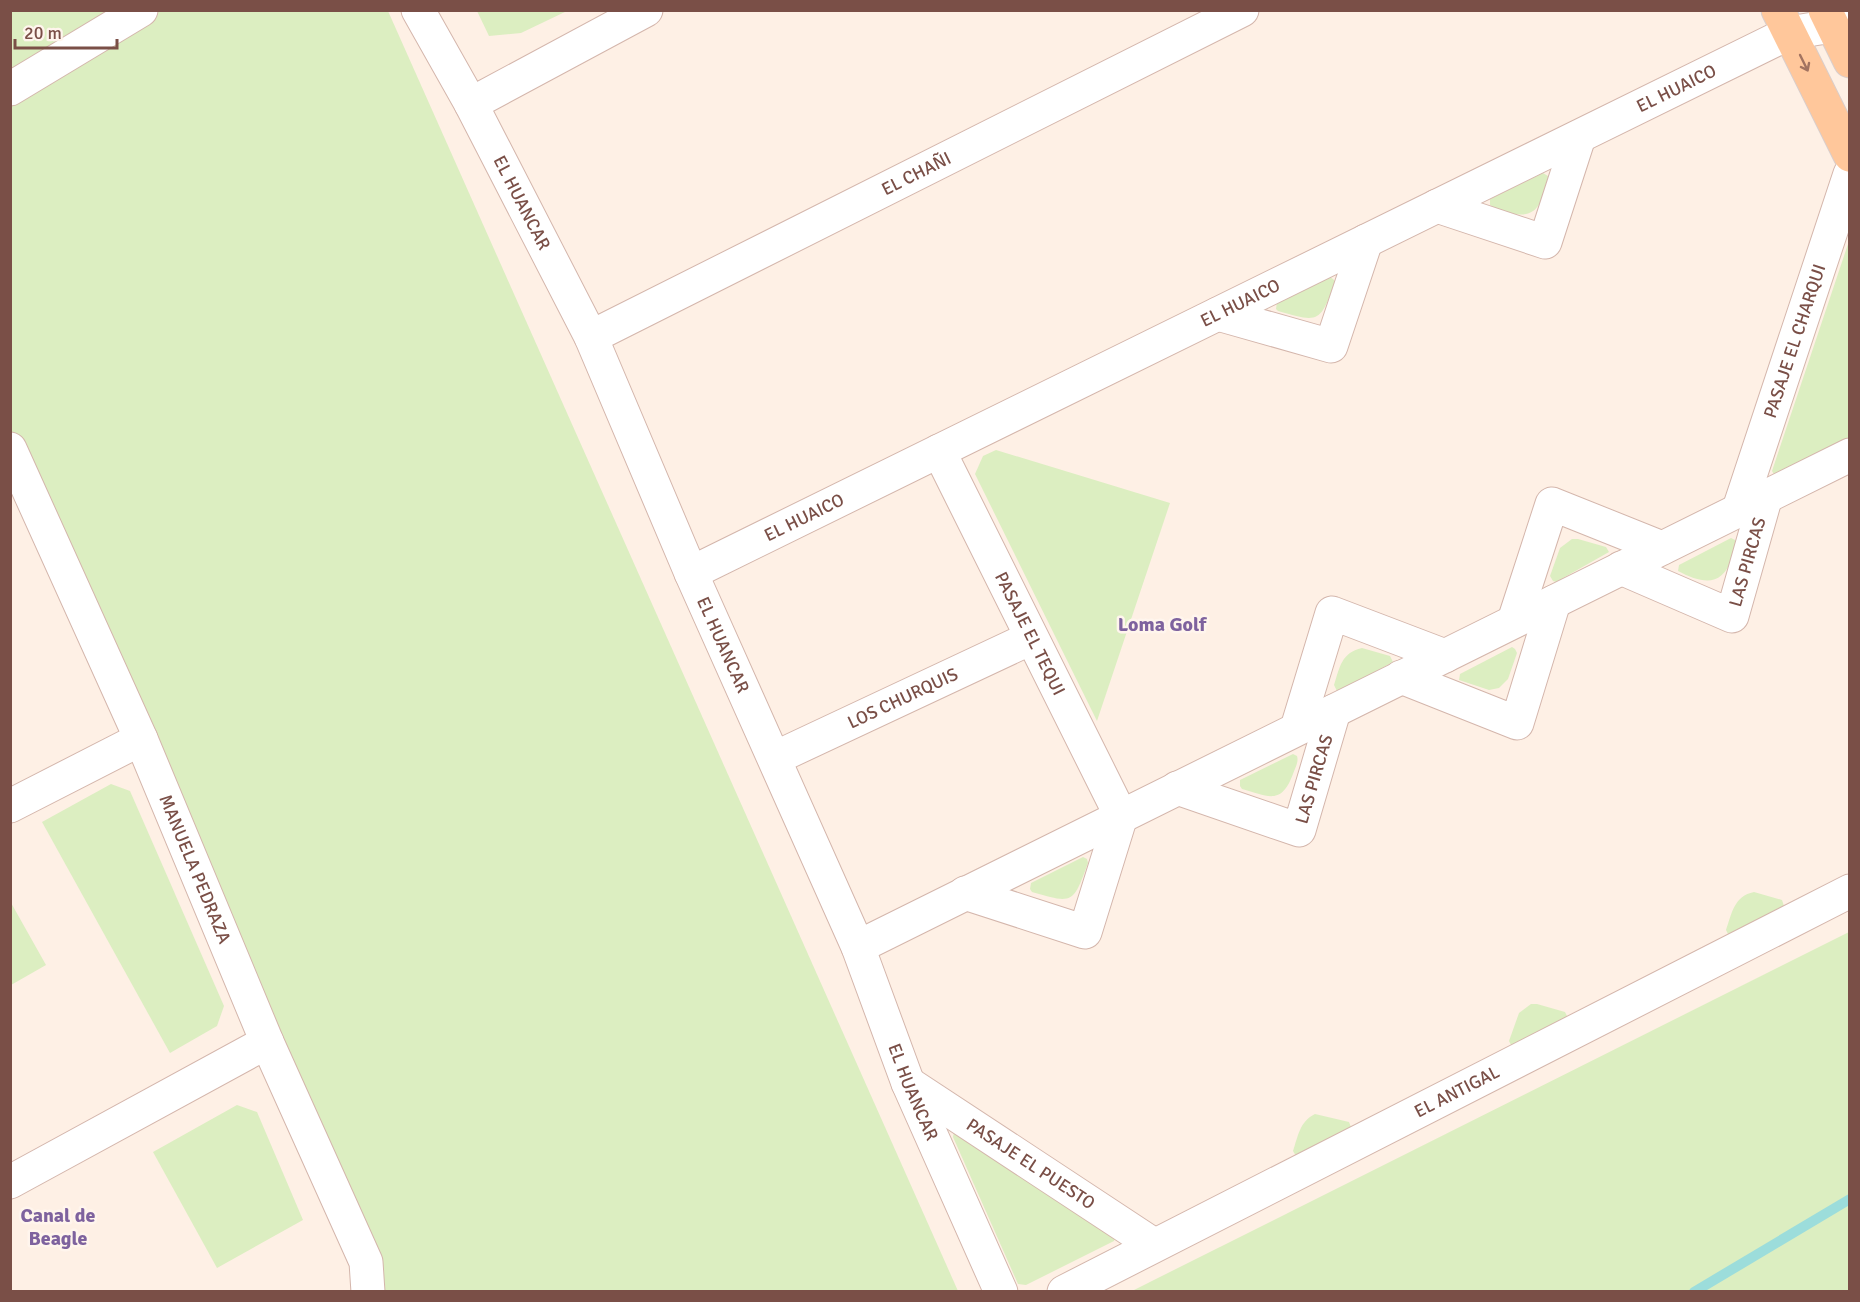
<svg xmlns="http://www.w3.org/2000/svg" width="1860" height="1302" font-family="Signika,sans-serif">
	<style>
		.green { fill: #dceec1 }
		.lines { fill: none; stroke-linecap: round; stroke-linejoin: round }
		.stream { stroke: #9cdddb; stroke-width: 10 }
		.minor-casing { stroke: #d4b6ac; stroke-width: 35 }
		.major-casing { stroke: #dacecb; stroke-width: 35 }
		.minor { stroke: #fff; stroke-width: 33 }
		.major { stroke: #ffc79b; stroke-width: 33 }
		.oneway { stroke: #a27360 }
		.labels { text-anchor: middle; stroke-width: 5; stroke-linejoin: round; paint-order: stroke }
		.street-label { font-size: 18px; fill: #7a4f47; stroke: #fff5ed }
		.neighbourhood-label { font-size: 20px; font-weight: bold; fill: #7e629e; stroke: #fff5ed }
	</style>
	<rect width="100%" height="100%" fill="#fef0e5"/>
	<!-- green -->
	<g class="green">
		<polygon points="10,11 388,11 958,1291 382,1291 11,441"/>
		<polygon points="477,11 567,11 521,33 489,36"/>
		<path d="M1543 173 1548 176V179C1545 188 1543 199 1538 206 1527 222 1503 212 1490 205V199Z"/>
		<polygon points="1849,241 1849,442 1777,479 1772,471"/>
		<path d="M1329 276 1334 280 1335 282C1320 323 1319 323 1278 311L1276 309 1277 302Z"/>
		<polygon points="996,450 1170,503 1097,721 975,474 983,456"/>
		<path d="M1731 538 1735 540C1737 546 1734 551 1732 558 1722 587 1703 584 1678 571L1679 565Z"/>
		<polygon points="1572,539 1578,539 1606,547 1609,552 1556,582 1553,581 1550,576 1560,548"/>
		<polygon points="1512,647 1515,649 1517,653 1508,679 1499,688 1489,690 1459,680 1460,674"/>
		<path d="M1362 648 1390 656 1393 662 1340 691H1337L1334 685C1340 667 1341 653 1362 648Z"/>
		<path d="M1293 754 1297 756C1299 762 1295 768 1293 774 1281 806 1268 796 1242 789L1240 786V780Z"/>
		<polygon points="111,784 130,791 224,1006 217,1026 170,1053 42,822"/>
		<path d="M1083 857 1087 859 1088 863C1073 904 1073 904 1032 892L1030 889 1031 883Z"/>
		<path d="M1754 892 1782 900 1784 906 1731 936 1728 934 1726 930C1732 913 1734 896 1754 892Z"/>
		<polygon points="10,901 46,965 11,985 10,985"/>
		<polygon points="1849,932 1849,1291 1132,1291"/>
		<polygon points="1531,1004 1537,1004 1565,1012 1568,1018 1512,1047 1509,1041 1519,1013"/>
		<polygon points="237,1105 257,1112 303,1220 217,1268 153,1152"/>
		<path d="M1315 1114 1349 1122 1351 1127 1296 1156 1293 1151C1298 1136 1300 1121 1315 1114Z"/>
		<polygon points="954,1132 1115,1238 1114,1241 1026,1285 1018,1284 953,1137"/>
	</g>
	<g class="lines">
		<!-- stream -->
		<polyline class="stream" points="1694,1292 1850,1199"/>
		<!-- minor casing -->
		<g class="minor-casing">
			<g id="minor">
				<path id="s1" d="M418 10 471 104 591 337 691 573 858 947 908 1083 1001 1292"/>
				<polyline points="10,89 141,10"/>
				<polyline points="471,104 646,10"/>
				<polyline points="1437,206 1545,242 1579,137"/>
				<polyline points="1218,314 1331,346 1366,241"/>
				<path id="s2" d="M591 337 1242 10"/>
				<path id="s3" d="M10 449 141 739 267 1042 366 1262 368 1292"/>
				<path id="s4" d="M939 451 1121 816 1085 932 965 893"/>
				<path id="s5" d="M1739 509 1850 174"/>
				<path id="s6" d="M1621 568 1732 616 1766 496"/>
				<path id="s7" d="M691 573 1789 33 1832 26 1850 18"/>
				<polyline points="1514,621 1552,504 1662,548"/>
				<polyline points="1401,677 1517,723 1554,602"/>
				<polyline points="1297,728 1332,613 1445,656"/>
				<path id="s8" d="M775 758 1031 638"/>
				<path id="s9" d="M1177 788 1299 830 1334 711"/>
				<polyline points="10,806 141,739"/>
				<polyline points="858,947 1850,455"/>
				<path id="s10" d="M908 1083 1154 1245"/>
				<polyline points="10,1182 267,1042"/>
				<path id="s11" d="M1064 1292 1850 891"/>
			</g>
		</g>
		<!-- major casing -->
		<g class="major-casing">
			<g id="major">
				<polyline points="1778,10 1850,155"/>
				<polyline points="1825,10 1850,61"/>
			</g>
		</g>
		<!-- minor -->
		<use href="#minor" class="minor"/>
		<!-- major -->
		<use href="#major" class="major"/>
	</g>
	<!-- one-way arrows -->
	<defs><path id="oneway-shaft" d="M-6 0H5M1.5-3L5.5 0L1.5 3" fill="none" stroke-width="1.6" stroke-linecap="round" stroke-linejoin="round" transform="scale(1.5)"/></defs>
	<use class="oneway" href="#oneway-shaft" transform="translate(1804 63) rotate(64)"/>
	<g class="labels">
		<!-- street labels -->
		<g class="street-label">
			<text dy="6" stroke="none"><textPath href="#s7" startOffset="1098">EL HUAICO</textPath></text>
			<text dy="6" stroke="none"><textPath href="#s2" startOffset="364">EL CHAÑI</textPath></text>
			<text dy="6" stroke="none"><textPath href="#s1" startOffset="219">EL HUANCAR</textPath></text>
			<text dy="6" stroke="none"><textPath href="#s7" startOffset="612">EL HUAICO</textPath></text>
			<text dy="6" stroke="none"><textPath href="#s5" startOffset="177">PASAJE EL CHARQUI</textPath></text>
			<text dy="6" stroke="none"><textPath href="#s7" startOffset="126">EL HUAICO</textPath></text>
			<text dy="6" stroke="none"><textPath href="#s6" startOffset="177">LAS PIRCAS</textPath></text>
			<text dy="6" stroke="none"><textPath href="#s4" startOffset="204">PASAJE EL TEQUI</textPath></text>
			<text dy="6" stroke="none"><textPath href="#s1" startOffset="705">EL HUANCAR</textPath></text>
			<text dy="6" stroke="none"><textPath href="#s8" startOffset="141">LOS CHURQUIS</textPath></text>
			<text dy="6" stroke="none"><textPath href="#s9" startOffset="182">LAS PIRCAS</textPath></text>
			<text dy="6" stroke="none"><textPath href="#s3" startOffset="459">MANUELA PEDRAZA</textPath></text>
			<text dy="6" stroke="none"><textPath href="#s1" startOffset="1191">EL HUANCAR</textPath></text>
			<text dy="6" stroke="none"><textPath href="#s11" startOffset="441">EL ANTIGAL</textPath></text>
			<text dy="6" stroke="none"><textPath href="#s10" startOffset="147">PASAJE EL PUESTO</textPath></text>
		</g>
		<!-- neighbourhood labels -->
		<g class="neighbourhood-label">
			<text x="1162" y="631">Loma Golf</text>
			<text x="58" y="1222">Canal de<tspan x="58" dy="23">Beagle</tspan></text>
		</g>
	</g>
	<!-- border -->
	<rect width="1860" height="1302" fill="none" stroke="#7a4f47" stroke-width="24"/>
	<!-- scale -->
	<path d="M15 39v9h102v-9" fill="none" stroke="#7a4f47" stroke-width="3"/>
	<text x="24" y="39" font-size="18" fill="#7a4f47" stroke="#fff5ed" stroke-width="4.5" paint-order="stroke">20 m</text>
</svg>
